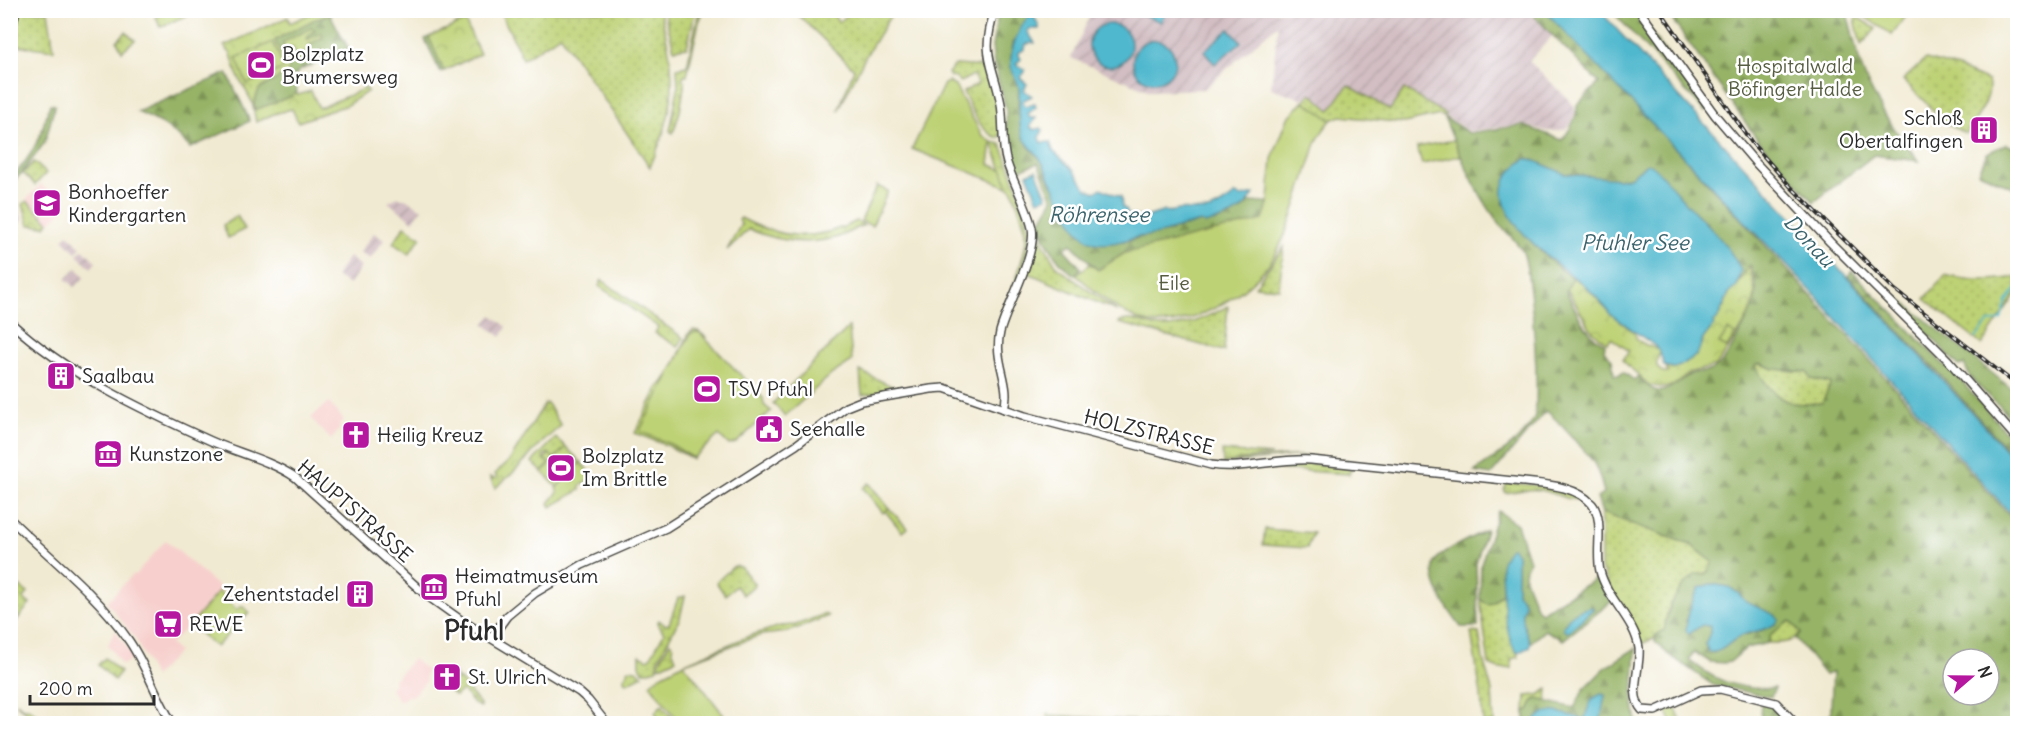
<svg xmlns="http://www.w3.org/2000/svg" width="2028" height="734" font-family="Delius,sans-serif">
	<style>
		.built { fill: #f7d0cd }
		.industrial { fill: url(#industrial-furrows) }
		.grass { fill: url(#grass-dots); stroke: #747e50; stroke-width: 1.5 }
		.forest { fill: url(#forest-firs); stroke: #606f48; stroke-width: 1.5; fill-rule: evenodd }
		.park { fill: url(#park-crowns); stroke: #747e50; stroke-width: 1.5 }
		.garden { fill: #bdd175; stroke: #747e50; stroke-width: 1.5 }
		.water { fill: #50b8ce; stroke: #3e727c; stroke-width: 1.5 }
		.lines { fill: none; stroke-linecap: round; stroke-linejoin: round }
		.stream { stroke: #50b8ce; stroke-width: 1.5 }
		.secondary-casing { stroke: #494844; stroke-width: 10 }
		.secondary { stroke: #fff; stroke-width: 7 }
		.rail-casing { stroke: #2b2b2b; stroke-width: 4 }
		.rail { stroke: #fff; stroke-width: 1.5; stroke-dasharray: 4.5; stroke-linecap: butt }
		.labels { text-anchor: middle; stroke-width: 5; stroke-linejoin: round; paint-order: stroke }
		.poi-label { font-size: 20px; fill: #2b2b2b; stroke: #fff; text-anchor: start }
		.park-label { font-size: 20px; fill: #575d41; stroke: #fff }
		.street-label { font-size: 20px; fill: #2b2b2b; stroke: #fff }
		.water-label { font-size: 21px; font-style: italic; fill: #3a636c; stroke: #fff }
		.district-label { font-size: 26px; font-weight: bold; fill: #2b2b2b; stroke: #fff }
	</style>
	<defs>
		<pattern id="industrial-furrows" width="10" height="10" patternUnits="userSpaceOnUse" patternTransform="scale(1.5)"><rect width="10" height="10" fill="#d2bec3"/><path d="M-1 1l2-2M0 10L10 0M9 11l2-2" fill="none" stroke="#b4a3a8"/></pattern>
		<pattern id="grass-dots" width="8" height="8" patternUnits="userSpaceOnUse" patternTransform="scale(1.5)"><rect width="8" height="8" fill="#bdd175"/><path d="M2 2h.1M6 6h.1" fill="none" stroke="#a3b465" stroke-width="1.8" stroke-linecap="round"/></pattern>
		<pattern id="forest-firs" width="22" height="20" patternUnits="userSpaceOnUse" patternTransform="scale(1.5)"><rect width="22" height="20" fill="#96b366"/><path d="M5 1l3.5 6h-7zM16 11l3.5 6h-7z" fill="#7b9254"/></pattern>
		<pattern id="park-crowns" width="20" height="18" patternUnits="userSpaceOnUse" patternTransform="scale(1.5)"><rect width="20" height="18" fill="#bdd175"/><path d="M2 6a3 3 0 1 1 6 0M12 15a3 3 0 1 1 6 0" fill="none" stroke="#a3b465"/></pattern>
	</defs>
	<rect width="100%" height="100%" fill="#fff"/>
	<filter id="ink" filterUnits="userSpaceOnUse"><feTurbulence type="fractalNoise" baseFrequency=".0167" numOctaves="2"/><feDisplacementMap in="SourceGraphic" scale="12" xChannelSelector="R" yChannelSelector="G"/><feConvolveMatrix kernelMatrix="1 2 1 2 8 2 1 2 1" color-interpolation-filters="sRGB"/></filter>
	<filter id="wash" filterUnits="userSpaceOnUse"><feTurbulence type="fractalNoise" baseFrequency=".008" numOctaves="4" result="noise"/><feDisplacementMap in="SourceGraphic" scale="24" xChannelSelector="R" yChannelSelector="G"/><feGaussianBlur stdDeviation="1.35" result="paint"/><feColorMatrix in="noise" values="0 0 0 0 0 0 0 0 0 0 0 0 0 0 0 0 0 1.4 0 .05"/><feComposite in="paint" operator="in"/></filter>
	<g filter="url(#wash)">
		<rect width="100%" height="100%" fill="#f1ead2"/>
		<!-- built -->
		<g class="built">
			<polygon points="41,184 48,191 50,189 67,205 50,222 26,200"/>
			<polygon points="328,402 344,420 340,424 339,430 331,440 311,418"/>
			<polygon points="166,540 221,589 219,592 237,610 242,606 249,612 216,647 189,625 170,644 178,652 154,677 135,638 107,602 133,574 135,575"/>
			<polygon points="115,630 134,658 122,665 108,645"/>
			<polygon points="413,659 427,671 425,674 426,681 411,697 409,695 400,701 390,688 395,683 393,681"/>
		</g>
		<!-- industrial -->
		<g class="industrial">
			<polygon points="1092,11 1526,11 1553,35 1529,61 1570,101 1574,106 1575,112 1571,123 1565,129 1557,131 1546,131 1523,124 1469,131 1404,89 1391,110 1348,86 1330,110 1312,93 1303,99 1271,88 1278,24 1204,89 1150,91 1071,58"/>
			<polygon points="398,197 407,199 422,209 413,221 388,202"/>
			<polygon points="20,212 22,220 21,221 21,224 11,227 11,215"/>
			<polygon points="374,233 384,240 370,259 360,252"/>
			<polygon points="68,234 81,247 76,252 63,239"/>
			<polygon points="83,249 96,262 91,268 77,255"/>
			<polygon points="349,257 361,267 349,285 336,276"/>
			<polygon points="77,268 85,277 75,287 66,279"/>
			<polygon points="492,315 507,327 501,337 484,324"/>
		</g>
		<!-- grass -->
		<g class="grass">
			<polygon points="20,11 48,11 54,50 13,45 11,75 11,48"/>
			<path d="M500 11H660C677 78 678 103 650 167L560 35 523 59Z"/>
			<polygon points="664,11 695,11 687,47 674,49"/>
			<polygon points="699,11 704,11 699,22 687,75 684,75 682,79 685,81 680,111 673,133 670,131 678,88 677,68 687,66"/>
			<polygon points="794,11 830,11 839,22 853,11 886,11 891,15 865,57 838,111 854,69"/>
			<polygon points="1857,17 1876,29 1861,45 1855,19"/>
			<polygon points="126,32 135,40 122,51 117,41"/>
			<path d="M1926 59 1958 68 1988 81C1993 100 1975 119 1966 134L1947 124 1903 80Z"/>
			<path d="M955 65 985 67 997 106 1001 136 998 138C979 131 972 109 963 92L978 84 973 75 960 82 955 77H950L948 73Z"/>
			<polygon points="1348,85 1390,110 1404,89 1445,114 1444,117 1440,115 1404,123 1341,116 1331,120 1304,101 1311,93 1330,110"/>
			<path d="M992 142 1001 144C1009 168 1026 206 1029 229 1032 256 1009 302 999 327 1005 308 1029 250 1026 234 1024 219 1017 203 1012 189L1008 187Z"/>
			<polygon points="34,162 46,173 35,185 23,173"/>
			<path d="M741 218C780 239 816 242 857 221L864 225C855 228 847 234 838 237 807 246 778 242 749 229L727 250 741 224 739 220Z"/>
			<polygon points="1037,232 1057,267 1117,311 1026,272"/>
			<polygon points="1284,247 1279,288 1255,286"/>
			<path d="M1945 275C1969 282 1993 281 2017 277V293L1982 345 1925 299Z"/>
			<polygon points="602,280 683,338 678,347 655,333 658,327 599,286"/>
			<path d="M1228 306 1224 351 1119 323C1130 315 1148 326 1160 327 1184 328 1207 318 1228 306Z"/>
			<path d="M693 330 698 331 706 337 651 414 693 459 670 447 635 433 658 387C671 378 682 347 689 333Z"/>
			<path d="M1757 363 1775 369 1807 372 1811 379 1831 383 1822 403C1813 403 1801 405 1793 403 1776 400 1762 381 1756 366Z"/>
			<polygon points="860,371 900,390 862,395"/>
			<polygon points="556,438 566,447 554,459 549,454 545,454 543,456 550,464 542,472 532,462"/>
			<polygon points="1222,451 1271,455 1222,463 1227,463 1284,456 1309,456 1352,461 1293,456 1223,464"/>
			<polygon points="1297,462 1352,468 1349,474 1247,467 1224,470"/>
			<path d="M1507 483C1533 485 1560 485 1583 499 1571 503 1554 492 1540 490 1528 488 1518 491 1506 493L1504 490Z"/>
			<polygon points="889,508 907,528 902,532 885,511"/>
			<path d="M1602 513 1691 545 1713 562C1702 591 1666 584 1665 629L1655 638 1641 644 1614 597 1601 568V517Z"/>
			<polygon points="1265,529 1313,533 1307,548 1263,545"/>
			<polygon points="734,566 741,567 755,585 743,595 736,586 725,595 716,582"/>
			<polygon points="11,580 28,593 23,599 30,604 16,621 11,616"/>
			<polygon points="1502,593 1511,641 1519,657 1511,659 1512,668 1499,669 1489,665 1480,599 1487,604 1492,603"/>
			<polygon points="685,596 680,618 657,661 657,669 649,671 643,671 640,666 640,655 648,659 650,658 664,633 657,623 659,620 665,625 669,624 678,598"/>
			<polygon points="825,614 828,616 788,632 761,635 685,663 749,636 780,626 795,625"/>
			<path d="M1790 621 1801 633C1791 644 1783 643 1769 643L1771 634Z"/>
			<polygon points="1471,632 1479,633 1483,659 1492,691 1494,723 1483,723 1481,695"/>
			<polygon points="105,658 120,672 114,680 98,665"/>
			<polygon points="629,669 636,670 643,675 627,683 624,678"/>
			<polygon points="451,672 462,682 480,704 480,707 474,704 462,690 455,696 439,681 443,679 448,684 451,685 456,680"/>
			<polygon points="1548,689 1547,701 1536,699 1533,702 1529,710 1525,711 1526,696 1538,695"/>
			<polygon points="662,705 676,723 660,723 655,712"/>
			<polygon points="1674,705 1682,723 1672,723 1666,710"/>
			<polygon points="1049,713 1050,715 1172,723 1122,723 1048,718 1047,715"/>
		</g>
		<!-- forest -->
		<g class="forest">
			<path d="M999 11H1032L1013 43 1011 59 1012 71 1019 86 1018 108 1028 146 1041 160 1051 183 1097 242 1128 241 1152 234 1170 232 1173 229 1202 222 1217 221 1243 209 1250 202 1265 203 1269 201 1263 221 1125 253 1098 270 1071 244 1066 247 1065 250 1081 268 1075 275C1056 263 1048 244 1038 225L1053 199 1038 163 1014 172 1007 144 1006 108 994 65 992 46Z"/>
			<path d="M1529 11H1545C1706 178 1862 351 2017 524V723H1830L1833 672 1825 675 1796 639 1801 633 1790 621 1771 634 1768 643 1746 648 1730 662 1724 663 1710 662 1694 652 1689 659C1714 682 1742 691 1775 688L1771 697 1713 685 1668 654 1655 642V636L1665 629C1666 608 1679 586 1696 574L1706 575 1713 562 1691 545 1602 513 1597 498 1604 493C1597 463 1594 461 1574 439 1564 429 1557 419 1546 411L1491 475 1474 472C1493 459 1524 440 1534 418 1541 401 1531 266 1522 250 1515 239 1503 230 1496 219 1474 189 1458 151 1444 117L1469 133 1523 125 1562 140C1570 130 1577 119 1577 105L1599 83ZM1526 159H1531L1565 174 1619 179 1630 177 1647 164H1651L1692 210 1706 222 1731 254 1740 278 1737 286 1749 266H1751C1753 274 1757 284 1756 293 1755 308 1726 364 1714 369 1707 373 1698 371 1691 374 1667 387 1662 404 1638 376L1634 380 1623 372 1620 375H1614L1612 359 1604 351 1605 344 1592 335 1582 322 1566 291 1573 278C1542 257 1523 234 1503 203ZM1760 363 1775 369 1807 372 1811 379 1831 383 1822 403C1813 403 1801 405 1793 403 1776 400 1762 380 1756 366ZM1711 584 1729 587 1739 594 1746 602 1775 615 1763 630 1740 636 1722 648 1713 653 1709 652 1705 645 1710 633V626L1702 625 1689 634 1686 621 1699 588ZM1953 659H1989V695H1953Z"/>
			<polygon points="1612,11 1635,11 1708,109 1705,112"/>
			<path d="M1666 11H1846C1853 30 1855 50 1862 69 1873 100 1898 136 1919 161L1874 155 1814 202 1755 136Z"/>
			<path d="M330 14 349 50 300 70 295 75 297 94 255 110 254 103 259 89 287 73 275 40 313 20ZM306 31 313 32 308 35 305 40 323 36 310 44 304 52H295L293 48 283 43 297 36 302 35Z"/>
			<polygon points="429,37 444,71 440,72 425,39"/>
			<path d="M227 73 250 121 190 148C175 130 159 121 137 112Z"/>
			<path d="M50 104 55 105 45 142 22 173 11 183V178C35 154 41 135 50 104Z"/>
			<polygon points="2006,144 2017,149 2017,189 1979,172 1987,153"/>
			<polygon points="1852,271 1946,367 1948,366 2017,445 2017,461 1945,380 1848,276"/>
			<polygon points="1895,295 2017,393 2017,428 2000,406 1990,398 1970,377 1964,364 1959,366 1896,300"/>
			<path d="M1498 511 1517 524 1529 561 1524 573 1526 582 1537 609 1541 612 1597 578 1601 581 1611 602 1563 640 1545 630 1530 643 1521 618 1524 599 1517 594V554H1506C1500 567 1503 578 1502 593L1492 603 1487 604 1480 599 1481 564Z"/>
			<path d="M1486 530 1476 563 1478 627H1461C1450 613 1424 577 1437 559 1442 551 1475 536 1486 530Z"/>
			<path d="M1636 648 1633 697 1637 723H1600L1605 695 1602 694 1588 708 1585 718 1582 720C1567 715 1543 704 1534 723H1525V711L1529 710 1533 702 1537 699 1574 708 1584 689 1606 667Z"/>
			<polygon points="1761,700 1775,705 1782,711 1784,723 1761,723"/>
		</g>
		<!-- park -->
		<g class="park">
			<polygon points="316,11 330,11 331,14 313,20 275,40 289,69 287,73 259,89 254,102 255,110 293,96 295,93 298,95 311,91 319,108 366,88 368,91 347,105 298,122 292,109 274,114 256,122 252,102 237,74 231,54 224,46 288,17 290,23"/>
			<polygon points="465,21 480,54 444,71 429,37"/>
			<polygon points="27,201 49,222 45,226 29,225 23,204"/>
			<polygon points="405,226 421,237 409,254 393,243"/>
			<path d="M1749 266C1751 275 1755 285 1755 294 1753 317 1729 347 1716 366L1691 372 1674 385 1664 388 1649 385 1622 360 1629 351 1611 338 1607 343 1592 331 1567 289 1573 278 1582 283 1618 320 1634 332 1637 340 1646 345 1658 349 1661 352C1656 359 1652 371 1668 373L1666 367 1674 368 1685 363 1697 352 1703 339 1725 304 1729 293 1739 283Z"/>
			<path d="M545 403 548 404 561 426C537 444 520 470 495 488L490 477 494 479 497 477 495 474 510 460Z"/>
			<polygon points="581,462 593,477 580,486 580,490 551,507 549,503 558,492 556,488"/>
			<polygon points="869,483 889,508 883,513 863,488"/>
			<polygon points="670,642 673,645 672,649 676,659 659,667 660,660"/>
		</g>
		<!-- garden -->
		<g class="garden">
			<polygon points="170,10 198,10 198,11 160,27 156,17"/>
			<polygon points="1856,11 1910,11 1892,35"/>
			<path d="M311 28 315 30 308 35 306 40 322 33 323 37 310 44 303 58 295 59 293 48 285 49 283 43C292 37 302 33 311 28Z"/>
			<polygon points="273,42 284,68 247,84 236,58"/>
			<polygon points="948,82 955,86 982,135 992,142 989,164 1003,170 1008,187 912,149 944,84"/>
			<path d="M1304 101 1331 120C1327 126 1321 132 1318 139 1314 147 1312 157 1309 165 1300 192 1289 231 1275 255 1254 292 1182 337 1139 320 1115 310 1096 292 1076 275L1090 264 1098 270 1125 253 1263 220 1269 201 1272 159 1288 118Z"/>
			<polygon points="1454,140 1460,156 1422,164 1417,147"/>
			<polygon points="877,186 888,191 872,226 861,221"/>
			<polygon points="237,216 245,229 228,238 223,225"/>
			<polygon points="849,327 852,361 832,374 785,416 773,403"/>
			<polygon points="1728,330 1735,335 1727,348 1719,344"/>
			<polygon points="699,332 763,398 764,405 771,411 736,443 729,445 719,435 693,458 672,445 641,432 640,430 691,333"/>
			<polygon points="566,447 581,462 557,487 542,472 550,464 544,459 549,454 555,459"/>
			<polygon points="219,591 237,610 242,606 249,612 216,647 190,625"/>
			<polygon points="684,663 685,665 730,723 680,723 650,684 659,676"/>
			<polygon points="17,702 24,709 27,707 39,716 33,723 25,723 31,718 16,703"/>
		</g>
		<!-- water -->
		<g class="water">
			<polygon points="1133,11 1166,11 1161,22"/>
			<path d="M1545 11H1600C1738 162 1881 309 2017 463V521L1815 295Z"/>
			<path d="M1032 14 1039 25V29H1030L1027 31 1035 43 1026 44 1025 49 1018 53 1021 59 1016 64 1025 70V72L1020 78 1027 84 1024 90 1032 96 1024 100 1023 103 1027 106 1035 104 1036 107 1028 114 1030 118H1036L1030 127 1035 130 1041 128 1043 130 1040 136 1041 143 1050 142 1053 151 1073 170 1087 189 1096 192 1101 188 1121 197 1122 207 1127 210V214L1143 218 1165 211C1171 213 1173 210 1179 210 1188 208 1198 212 1208 210 1216 209 1230 199 1236 194L1241 197 1254 194C1244 213 1224 219 1205 224L1201 222 1173 229C1167 234 1147 236 1138 237 1125 240 1108 246 1095 243 1072 238 1051 177 1041 160 1035 150 1026 145 1022 134 1017 120 1020 103 1019 88 1018 80 1012 75 1011 67 1009 50 1019 25 1032 14Z"/>
			<circle cx="1110" cy="45" r="21"/>
			<polygon points="1229,29 1241,42 1215,64 1204,51"/>
			<circle cx="1154" cy="61" r="21"/>
			<path d="M1526 159H1531L1565 174 1619 179 1630 177 1647 164H1651C1666 178 1678 195 1692 209 1710 228 1731 247 1741 271L1737 286 1729 293 1717 320 1713 323 1714 325 1703 339 1697 355 1680 366 1674 368 1664 366 1660 352 1655 346 1609 313 1608 310C1599 301 1593 292 1583 284 1550 258 1461 199 1526 159Z"/>
			<polygon points="1036,170 1047,197 1038,200 1027,174"/>
			<path d="M1510 548H1513L1517 554V593C1532 608 1519 606 1522 619 1523 627 1528 636 1530 643L1529 647 1518 653C1505 643 1502 588 1501 570 1500 563 1505 554 1510 548Z"/>
			<path d="M1711 584 1729 587 1739 594 1746 602 1775 615 1779 620C1768 633 1751 629 1739 637 1729 642 1721 654 1709 652L1705 644 1710 633V626L1702 625 1689 634 1686 631C1687 617 1692 600 1699 588Z"/>
			<path d="M1592 607 1593 609 1569 631H1565L1563 627C1568 616 1579 609 1592 607Z"/>
			<path d="M1602 694 1605 695 1600 723 1556 724 1551 722 1534 723C1543 703 1567 715 1582 719L1585 718C1588 708 1590 697 1602 694Z"/>
		</g>
		<g class="lines">
			<!-- stream -->
			<polyline class="stream" points="1976,338 1988,323 2001,320 2007,301 2018,287"/>
		</g>
	</g>
	<g filter="url(#ink)">
		<g class="lines">
			<!-- secondary casing -->
			<g class="secondary-casing">
				<g id="secondary">
					<path d="M995 10C980 55 993 63 1001 104 1004 124 1001 144 1007 163 1014 185 1027 206 1032 228 1037 254 1007 305 1000 332 993 362 1012 384 1004 409"/>
					<polyline points="1639,10 1715,115 1755,162 1830,242 1948,360 2018,440"/>
					<polyline points="10,35 16,10"/>
					<path d="M10 322C68 375 140 409 211 441 238 453 269 460 295 477L426 595 461 620 579 692 588 700 607 724"/>
					<path d="M10 519C50 558 95 592 127 638 146 664 155 696 173 724"/>
					<path d="M491 638 507 616 535 593 582 565 666 528 796 445 846 407 861 401 931 389 944 388 1025 416 1211 465C1244 470 1277 458 1311 460L1533 483C1553 485 1578 488 1592 504 1605 520 1595 551 1600 571 1607 599 1635 620 1639 648 1641 668 1628 694 1642 710L1655 711 1701 690 1720 689 1776 703 1796 724"/>
				</g>
			</g>
			<!-- secondary -->
			<use href="#secondary" class="secondary"/>
			<!-- rail casing -->
			<g class="rail-casing">
				<polyline id="rail" points="1660,10 1752,143 1790,186 1894,289 2018,386"/>
			</g>
			<!-- rail -->
			<use href="#rail" class="rail"/>
		</g>
	</g>
	<!-- icons -->
	<defs>
		<g id="stadium-square" transform="scale(1.5)"><rect x="-9" y="-9" width="18" height="18" rx="4" fill="#b5179e" stroke="#fff"/><path d="M0-5a6.5 5 0 1 0 0 10a6.5 5 0 1 0 0-10ZM-3.5-1.8h7v3.6h-7Z" fill="#fff"/></g>
		<g id="building-square" transform="scale(1.5)"><rect x="-9" y="-9" width="18" height="18" rx="4" fill="#b5179e" stroke="#fff"/><path d="M-4-6H4V6H1V3H-1V6H-4ZM-2.5-4.3h1.7v1.8h-1.7ZM.8-4.3h1.7v1.8H.8ZM-2.5-1h1.7V.8h-1.7ZM.8-1h1.7V.8H.8Z" fill="#fff"/></g>
		<g id="school-square" transform="scale(1.5)"><rect x="-9" y="-9" width="18" height="18" rx="4" fill="#b5179e" stroke="#fff"/><path d="M0-5L7-2L0 1L-7-2ZM-4 1L0 2.5L4 1V4Q0 6-4 4Z" fill="#fff"/></g>
		<g id="civic-square" transform="scale(1.5)"><rect x="-9" y="-9" width="18" height="18" rx="4" fill="#b5179e" stroke="#fff"/><path d="M-.6-6.5H3V-4.5H.6V-3L4-1V1h2V6H-6V1h2V-1L-.6-3ZM-1.2 2.5V6h2.4V2.5Z" fill="#fff"/></g>
		<g id="church-square" transform="scale(1.5)"><rect x="-9" y="-9" width="18" height="18" rx="4" fill="#b5179e" stroke="#fff"/><path d="M-1.2-6h2.4v3.5h3.3v2.4h-3.3V6h-2.4V-.1h-3.3v-2.4h3.3Z" fill="#fff"/></g>
		<g id="museum-square" transform="scale(1.5)"><rect x="-9" y="-9" width="18" height="18" rx="4" fill="#b5179e" stroke="#fff"/><path d="M0-6L6-3V-2H-6V-3ZM-5-1h2V3h-2ZM-1-1h2V3h-2ZM3-1h2V3H3ZM-6 4H6V6H-6Z" fill="#fff"/></g>
		<g id="supermarket-square" transform="scale(1.5)"><rect x="-9" y="-9" width="18" height="18" rx="4" fill="#b5179e" stroke="#fff"/><path d="M-6-5.5h2.5l.6 2H6L4.5 2H-2.5L-4.4-4H-6ZM-1.5 3.2a1.3 1.3 0 1 0 .1 0ZM3 3.2a1.3 1.3 0 1 0 .1 0Z" fill="#fff"/></g>
	</defs>
	<g fill-rule="evenodd">
		<use href="#stadium-square" x="261" y="65"/>
		<use href="#building-square" x="1984" y="130"/>
		<use href="#school-square" x="47" y="203"/>
		<use href="#building-square" x="61" y="376"/>
		<use href="#stadium-square" x="707" y="389"/>
		<use href="#civic-square" x="769" y="429"/>
		<use href="#church-square" x="356" y="435"/>
		<use href="#museum-square" x="108" y="454"/>
		<use href="#stadium-square" x="561" y="468"/>
		<use href="#museum-square" x="434" y="587"/>
		<use href="#building-square" x="360" y="594"/>
		<use href="#supermarket-square" x="168" y="624"/>
		<use href="#church-square" x="447" y="677"/>
	</g>
	<g class="labels">
		<!-- poi labels -->
		<g class="poi-label">
			<text x="282" y="61">Bolzplatz<tspan x="282" dy="23">Brumersweg</tspan></text>
			<text x="1963" y="125" text-anchor="end">Schloß<tspan x="1963" dy="23">Obertalfingen</tspan></text>
			<text x="68" y="199">Bonhoeffer<tspan x="68" dy="23">Kindergarten</tspan></text>
			<text x="82" y="383">Saalbau</text>
			<text x="728" y="396">TSV Pfuhl</text>
			<text x="790" y="436">Seehalle</text>
			<text x="377" y="442">Heilig Kreuz</text>
			<text x="129" y="461">Kunstzone</text>
			<text x="582" y="463">Bolzplatz<tspan x="582" dy="23">Im Brittle</tspan></text>
			<text x="455" y="583">Heimatmuseum<tspan x="455" dy="23">Pfuhl</tspan></text>
			<text x="339" y="601" text-anchor="end">Zehentstadel</text>
			<text x="189" y="631">REWE</text>
			<text x="468" y="684">St. Ulrich</text>
		</g>
		<!-- park labels -->
		<g class="park-label">
			<text x="1795" y="73">Hospitalwald<tspan x="1795" dy="23">Böfinger Halde</tspan></text>
			<text x="1174" y="290">Eile</text>
		</g>
		<!-- street labels -->
		<g class="street-label">
			<text transform="translate(1149 432) rotate(14)" y="7">HOLZSTRASSE</text>
			<text transform="translate(355 511) rotate(41)" y="7">HAUPTSTRASSE</text>
		</g>
		<!-- water labels -->
		<g class="water-label">
			<text x="1099" y="222">Röhrensee</text>
			<text transform="translate(1809 241) rotate(47)" y="7">Donau</text>
			<text x="1635" y="250">Pfuhler See</text>
		</g>
		<!-- district labels -->
		<g class="district-label">
			<text x="474" y="640">Pfuhl</text>
		</g>
	</g>
	<!-- margin -->
	<rect width="2028" height="734" fill="none" stroke="#fff" stroke-width="36"/>
	<!-- north arrow -->
	<g transform="translate(1971 677) rotate(70)"><circle r="28" fill="#ffffff" stroke="#aaaaaa" stroke-width="1.5"/>
	<path d="M0-4.5L10 22L0 15L-10 22Z" fill="#b5179e"/>
	<text y="-9" font-size="16" font-weight="bold" text-anchor="middle" fill="#2b2b2b">N</text>
	</g>
	<!-- scale -->
	<path d="M30 695v9h124v-9" fill="none" stroke="#2b2b2b" stroke-width="3"/>
	<text x="39" y="695" font-size="18" fill="#2b2b2b" stroke="#ffffff" stroke-width="4.5" paint-order="stroke">200 m</text>
</svg>
